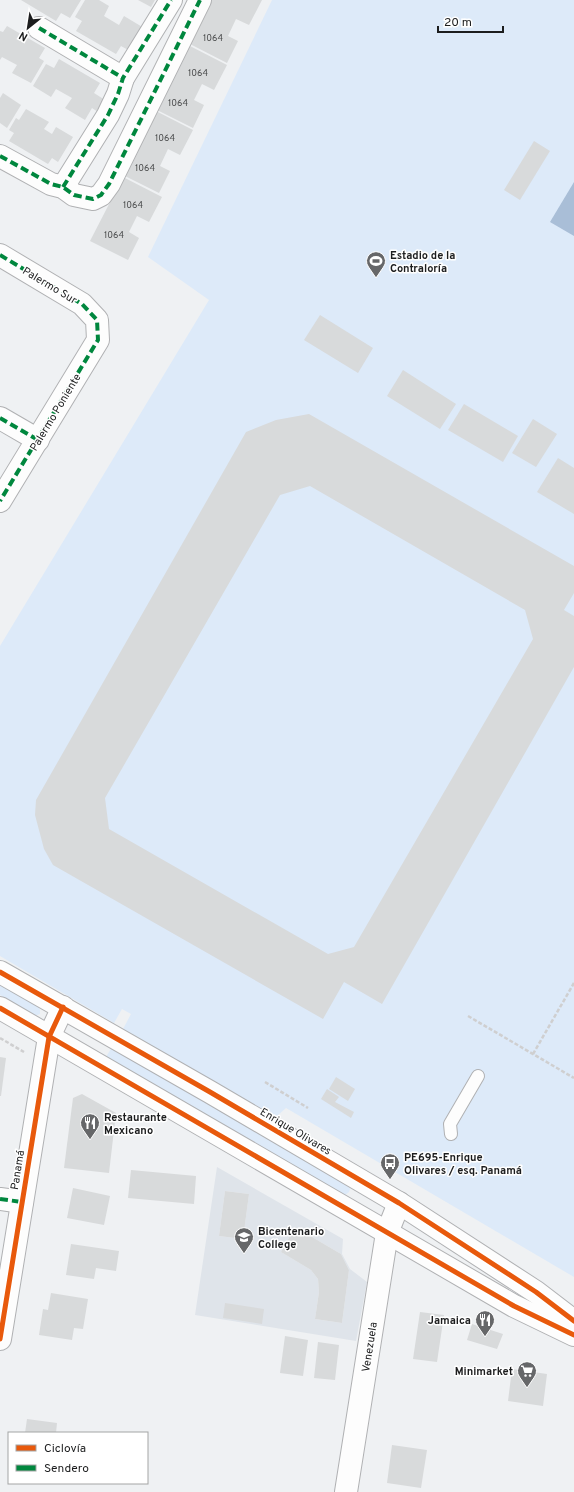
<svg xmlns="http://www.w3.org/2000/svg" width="574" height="1492" font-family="Overpass,sans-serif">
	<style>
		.built { fill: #dfe4ea; fill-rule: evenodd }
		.green { fill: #ddeaf9 }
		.water { fill: #a9bed7 }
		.building { fill: #d8dadb; fill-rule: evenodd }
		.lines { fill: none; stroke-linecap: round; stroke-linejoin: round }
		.lane-casing { stroke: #b0b1b3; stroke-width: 14 }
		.street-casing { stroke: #b0b1b3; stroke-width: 24 }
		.secondary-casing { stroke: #b0b1b3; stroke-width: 24 }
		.path { stroke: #cfcfd0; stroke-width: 2.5; stroke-dasharray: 4 2; stroke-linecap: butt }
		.lane { stroke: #fdfdfd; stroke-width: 12 }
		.street { stroke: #fdfdfd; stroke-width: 22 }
		.secondary { stroke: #fdfdfd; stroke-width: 22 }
		.quiet { stroke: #00873e; stroke-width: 4; stroke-dasharray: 8 4; stroke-linecap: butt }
		.cycleway-casing { stroke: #fff; stroke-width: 8 }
		.cycleway { stroke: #e8590c; stroke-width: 5 }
		.labels { text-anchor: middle; stroke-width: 3; stroke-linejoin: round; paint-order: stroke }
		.number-label { font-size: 9px; fill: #4b4c4d }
		.poi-label { font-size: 11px; font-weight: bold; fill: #1c1d1e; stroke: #fff; text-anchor: start }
		.street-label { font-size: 11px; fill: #1c1d1e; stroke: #fff }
	</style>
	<rect width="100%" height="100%" fill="#eff1f3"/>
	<!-- built -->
	<path class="built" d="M217 1167 343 1239 342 1254 350 1269 367 1282 356 1341 195 1315ZM225 1191 249 1194 243 1239 219 1236ZM295 1227 341 1254 349 1270 342 1323 315 1319 319 1292 318 1279 311 1270 281 1252Z"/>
	<!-- green -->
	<g class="green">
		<polygon points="272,0 574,0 574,1277 286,1108 277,1116 270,1115 123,1029 131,1014 122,1009 114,1023 0,956 0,646 209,300 148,257"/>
		<polygon points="0,984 38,1006 40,1010 40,1014 35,1016 0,995"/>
		<polygon points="112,1047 348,1185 350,1189 349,1192 345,1195 343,1194 106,1057"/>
	</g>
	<!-- water -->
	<polygon class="water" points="574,182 574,236 550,222"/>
	<!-- building -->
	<g class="building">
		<polygon points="21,0 81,0 70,18 61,13 56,21"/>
		<polygon points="85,0 99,0 109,6 104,16 119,25 124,16 144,28 130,51 121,46 116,54 76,31 82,21 75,17"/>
		<polygon points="138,0 155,0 151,7"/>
		<polygon points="212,0 262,0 249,25 236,19 228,36 238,41 227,63 190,44"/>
		<polygon points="7,26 45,48 39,58 44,61 31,83 12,73 17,65 2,57 0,60 0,31 3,32"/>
		<polygon points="188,45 227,65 214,90 202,84 194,100 204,105 193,128 155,109"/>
		<polygon points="59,59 100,83 94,93 105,100 98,112 92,108 85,120 65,108 72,98 56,89 51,97 33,86 46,64 54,68"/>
		<polygon points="3,93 21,105 7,128 0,123 0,98"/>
		<polygon points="26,109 49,122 44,129 52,134 56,127 73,137 58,162 52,158 48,164 9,141 14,133 9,130 16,118 19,120"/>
		<polygon points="154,110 193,130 180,155 168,149 160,166 170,171 159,193 121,174"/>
		<polygon points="534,141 550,151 520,200 504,190"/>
		<polygon points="123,177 162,197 149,222 137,216 129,232 139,238 128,260 90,241"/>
		<polygon points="320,315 373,348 358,373 304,340"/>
		<polygon points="403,370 456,404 440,429 387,396"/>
		<polygon points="464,404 518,436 503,462 448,430"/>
		<path d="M309 414 574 566V593L564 610 574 616V667L382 1004 344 982 323 1019 53 865 44 849 35 815 36 800 246 432 276 420ZM310 486 525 610 533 639 354 947 328 954 109 829 105 798 280 495Z"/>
		<polygon points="533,419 557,434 536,467 512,453"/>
		<polygon points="558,458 574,468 574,514 537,492"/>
		<polygon points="0,1057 6,1058 1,1096 0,1096"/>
		<polygon points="336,1077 355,1089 348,1101 329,1089"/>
		<polygon points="327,1089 339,1097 335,1102 354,1112 351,1118 321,1099"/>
		<polygon points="82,1094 116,1113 109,1173 64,1168 73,1098"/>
		<polygon points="131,1170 196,1176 194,1204 128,1198"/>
		<polygon points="73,1188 110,1196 104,1225 67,1218"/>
		<polygon points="225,1191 249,1194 243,1239 219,1236"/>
		<polygon points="295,1227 341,1254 349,1270 342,1323 315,1319 319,1292 318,1279 311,1270 281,1252"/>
		<polygon points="71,1244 119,1251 116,1271 96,1268 94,1279 66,1275"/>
		<polygon points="51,1293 88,1299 83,1329 74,1328 72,1340 39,1335 43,1309 48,1310"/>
		<polygon points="225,1303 264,1309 262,1324 223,1318"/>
		<polygon points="420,1312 444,1315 437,1362 413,1359"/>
		<polygon points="472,1324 503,1334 497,1349 467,1340"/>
		<polygon points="285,1336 308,1340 303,1376 280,1373"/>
		<polygon points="318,1342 339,1345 335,1380 314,1378"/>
		<polygon points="512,1369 547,1374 543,1406 508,1401"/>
		<polygon points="27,1419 57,1423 56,1433 25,1433"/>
		<polygon points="392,1445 427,1450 421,1488 387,1483"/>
	</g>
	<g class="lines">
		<!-- lane casing -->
		<g class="lane-casing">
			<polyline id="lane" points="451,1134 450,1124 478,1076"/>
		</g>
		<!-- street casing -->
		<g class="street-casing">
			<g id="street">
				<polyline points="39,28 123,78"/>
				<polyline points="0,156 51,184 63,187 74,195 93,199 101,195 109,184 200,0"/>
				<polyline points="63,187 108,115 118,94 123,78 171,0"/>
				<polyline points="0,255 82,304 97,320 98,340 0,501"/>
				<polyline points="0,418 38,440"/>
				<polyline points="0,1199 22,1202"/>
				<polyline points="0,1339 49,1037 63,1007"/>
				<polyline points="346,1492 387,1233 399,1203"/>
			</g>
		</g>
		<!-- secondary casing -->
		<g class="secondary-casing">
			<g id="secondary">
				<polyline points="0,972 210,1092 399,1203 536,1292 574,1321"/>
				<polyline points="0,1008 514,1306 574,1335"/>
			</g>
		</g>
		<!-- path -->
		<g class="path">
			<polyline points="468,1016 574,1078"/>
			<polyline points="0,1038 24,1052"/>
			<polyline points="533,1054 574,983"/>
			<polyline points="265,1082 308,1108"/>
		</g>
		<!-- lane -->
		<use href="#lane" class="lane"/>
		<!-- street -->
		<use href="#street" class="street"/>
		<!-- secondary -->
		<use href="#secondary" class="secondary"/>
		<!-- quiet -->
		<g class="quiet">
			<polyline points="39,28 123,78"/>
			<polyline points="0,156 51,184 63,187 74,195 93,199 101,195 109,184 200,0"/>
			<polyline points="63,187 108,115 118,94 123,78 171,0"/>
			<polyline points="0,255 82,304 97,320 98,340 0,501"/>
			<polyline points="0,418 38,440"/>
			<polyline points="0,1199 22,1202"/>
		</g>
		<!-- cycleway casing -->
		<g class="cycleway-casing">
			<g id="cycleway">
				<polyline points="0,972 210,1092 399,1203 536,1292 574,1321"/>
				<polyline points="0,1008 514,1306 574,1335"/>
				<polyline points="0,1339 49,1037 63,1007"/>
			</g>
		</g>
		<!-- cycleway -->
		<use href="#cycleway" class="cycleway"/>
	</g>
	<!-- icons -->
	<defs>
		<g id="stadium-pin" transform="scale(1)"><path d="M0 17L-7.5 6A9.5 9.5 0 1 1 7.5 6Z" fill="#666769" stroke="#fff"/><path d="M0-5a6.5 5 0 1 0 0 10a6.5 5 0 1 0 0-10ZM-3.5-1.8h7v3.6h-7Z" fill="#fff"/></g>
		<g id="restaurant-pin" transform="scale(1)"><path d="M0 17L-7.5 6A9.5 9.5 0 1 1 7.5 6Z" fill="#666769" stroke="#fff"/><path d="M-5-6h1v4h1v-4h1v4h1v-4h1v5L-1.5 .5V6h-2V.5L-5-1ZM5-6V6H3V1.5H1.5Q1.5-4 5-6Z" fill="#fff"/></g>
		<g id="bus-pin" transform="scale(1)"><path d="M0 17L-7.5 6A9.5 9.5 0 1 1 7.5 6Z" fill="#666769" stroke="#fff"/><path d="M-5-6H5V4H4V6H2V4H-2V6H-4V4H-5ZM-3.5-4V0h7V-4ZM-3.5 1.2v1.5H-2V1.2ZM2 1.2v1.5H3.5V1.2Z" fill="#fff"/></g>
		<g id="school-pin" transform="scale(1)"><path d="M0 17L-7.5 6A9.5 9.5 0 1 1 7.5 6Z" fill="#666769" stroke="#fff"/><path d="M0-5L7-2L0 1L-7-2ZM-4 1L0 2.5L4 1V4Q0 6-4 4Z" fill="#fff"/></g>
		<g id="supermarket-pin" transform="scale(1)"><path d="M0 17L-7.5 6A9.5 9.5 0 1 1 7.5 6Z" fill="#666769" stroke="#fff"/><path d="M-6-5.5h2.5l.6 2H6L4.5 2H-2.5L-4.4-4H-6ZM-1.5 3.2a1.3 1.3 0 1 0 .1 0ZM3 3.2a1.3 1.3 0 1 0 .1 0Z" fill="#fff"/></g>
	</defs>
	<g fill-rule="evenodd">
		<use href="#stadium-pin" x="376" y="261"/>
		<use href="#restaurant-pin" x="90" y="1123"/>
		<use href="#bus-pin" x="390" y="1163"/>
		<use href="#school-pin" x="244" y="1237"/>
		<use href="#restaurant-pin" x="485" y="1320"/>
		<use href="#supermarket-pin" x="527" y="1371"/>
	</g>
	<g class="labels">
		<!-- number labels -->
		<g class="number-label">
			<text x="213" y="41">1064</text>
			<text x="198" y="76">1064</text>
			<text x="178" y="106">1064</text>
			<text x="165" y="141">1064</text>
			<text x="145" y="171">1064</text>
			<text x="133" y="208">1064</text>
			<text x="114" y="238">1064</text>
		</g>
		<!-- poi labels -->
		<g class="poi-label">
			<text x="390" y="259">Estadio de la<tspan x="390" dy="13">Contraloría</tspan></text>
			<text x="104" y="1121">Restaurante<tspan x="104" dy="13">Mexicano</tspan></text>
			<text x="404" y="1161">PE695-Enrique<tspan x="404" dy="13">Olivares / esq. Panamá</tspan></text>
			<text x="258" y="1235">Bicentenario<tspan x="258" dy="13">College</tspan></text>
			<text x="471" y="1324" text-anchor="end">Jamaica</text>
			<text x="513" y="1375" text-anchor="end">Minimarket</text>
		</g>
		<!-- street labels -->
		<g class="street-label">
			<text transform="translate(50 285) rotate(31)" y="4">Palermo Sur</text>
			<text transform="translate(55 412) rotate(-59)" y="4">Palermo Poniente</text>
			<text transform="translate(296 1131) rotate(31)" y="4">Enrique Olivares</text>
			<text transform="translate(17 1170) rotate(-81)" y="4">Panamá</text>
			<text transform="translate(369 1347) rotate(-81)" y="4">Venezuela</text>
		</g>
	</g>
	<!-- legend -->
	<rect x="8" y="1432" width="140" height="52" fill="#ffffff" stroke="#a4a5a5"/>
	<rect x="16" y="1445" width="20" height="6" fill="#e8590c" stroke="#a4a5a5"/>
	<text x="44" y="1452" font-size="12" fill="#1c1d1e">Ciclovía</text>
	<rect x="16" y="1465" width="20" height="6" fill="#00873e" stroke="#a4a5a5"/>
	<text x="44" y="1472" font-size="12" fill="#1c1d1e">Sendero</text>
	<!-- north arrow -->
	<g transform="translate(28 28) rotate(210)" stroke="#ffffff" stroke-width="3" paint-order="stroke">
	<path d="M0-3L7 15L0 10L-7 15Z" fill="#1c1d1e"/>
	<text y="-6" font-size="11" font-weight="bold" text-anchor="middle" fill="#1c1d1e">N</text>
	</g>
	<!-- scale -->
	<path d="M438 26v6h65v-6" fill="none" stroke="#1c1d1e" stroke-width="2"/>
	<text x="444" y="26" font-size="12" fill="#1c1d1e" stroke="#ffffff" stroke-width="3" paint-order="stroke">20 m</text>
</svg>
